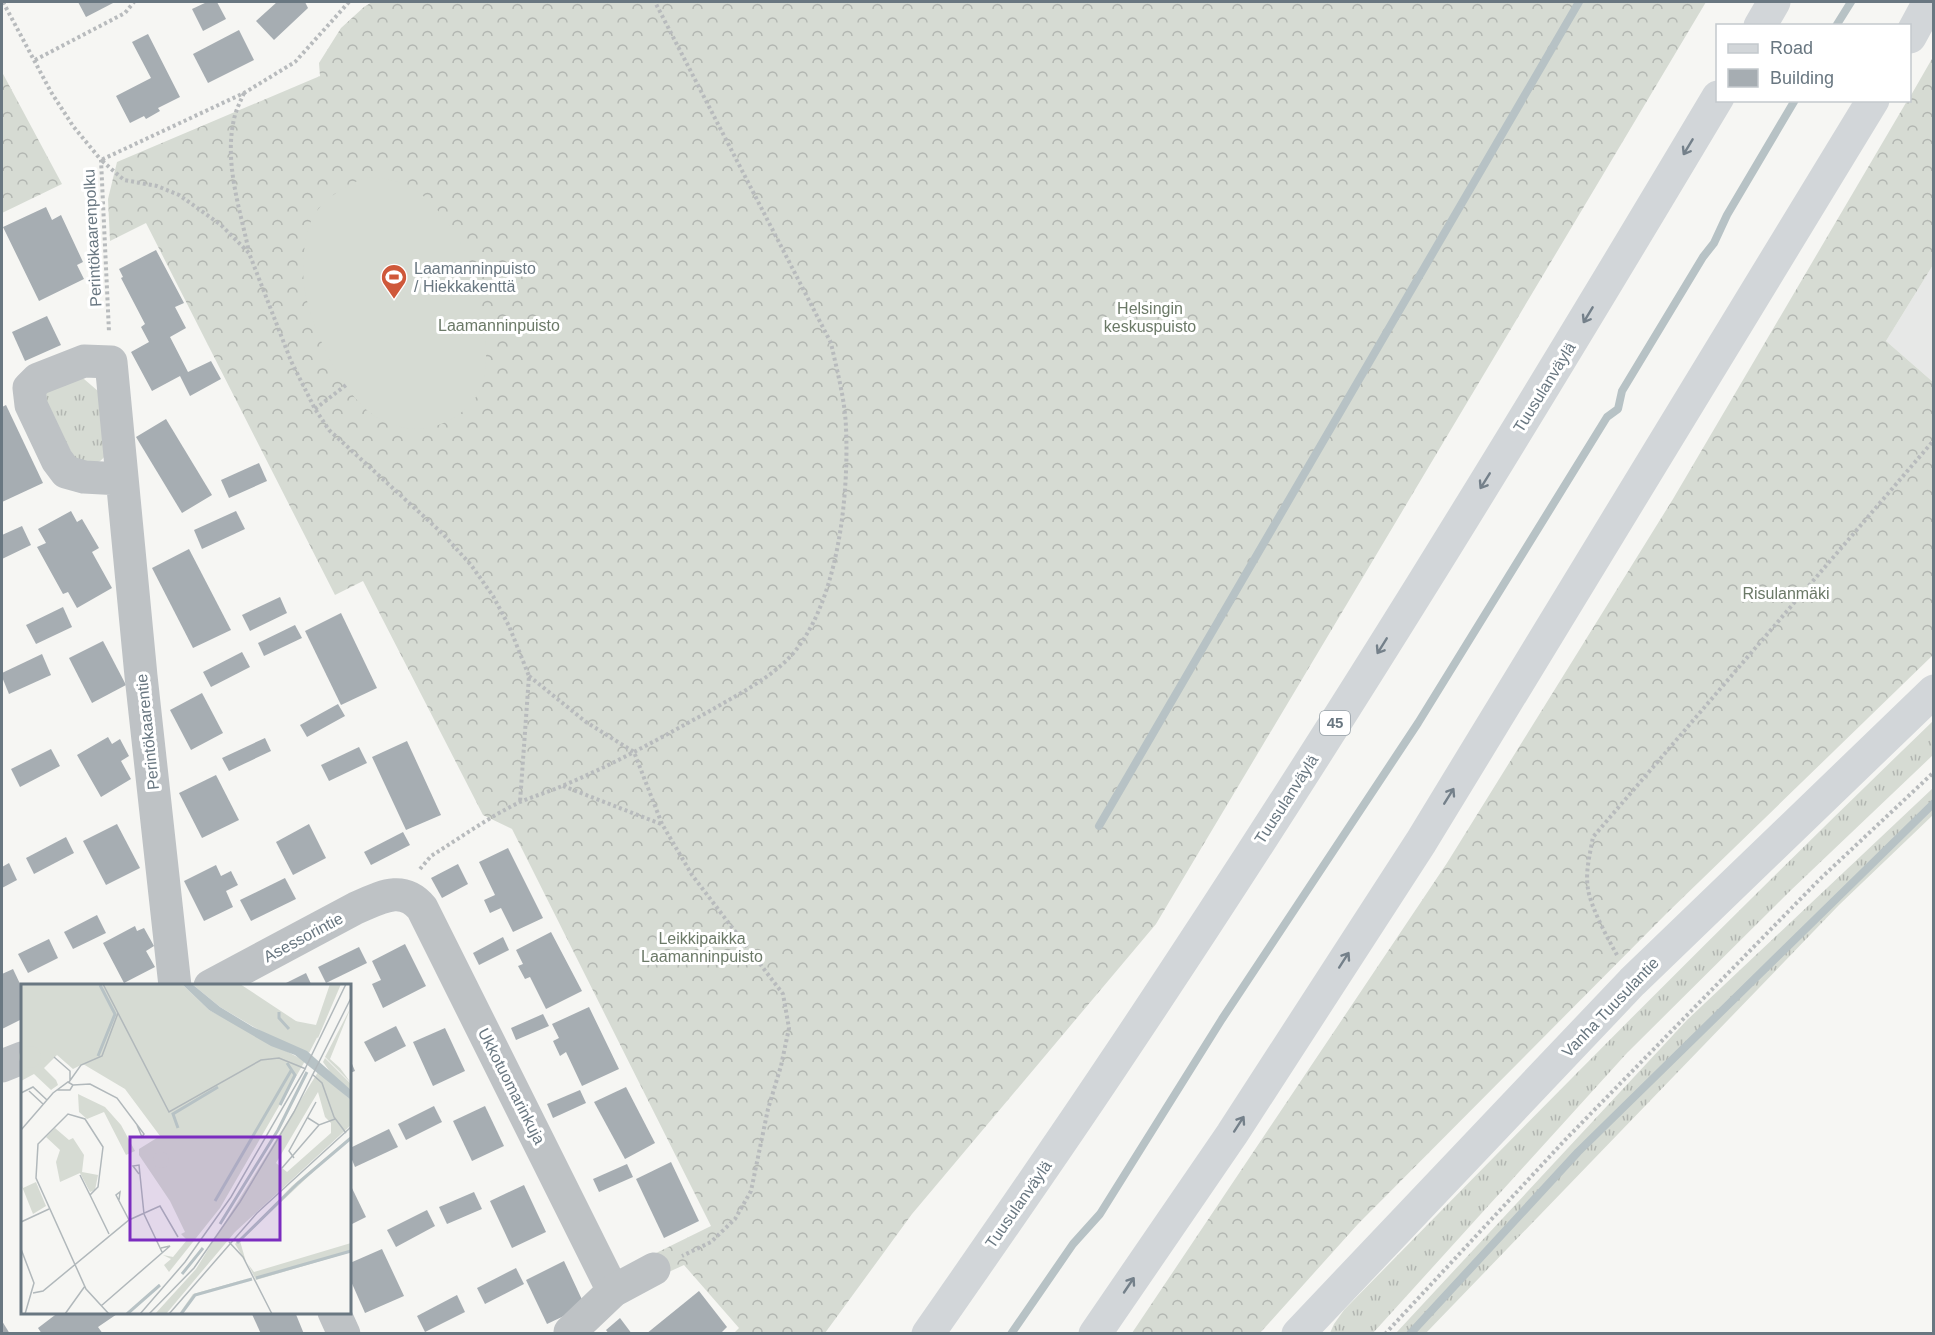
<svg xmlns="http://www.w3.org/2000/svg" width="1935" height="1335" font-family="Arial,sans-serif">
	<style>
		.built { fill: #e7e8e7 }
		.grass { fill: url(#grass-tufts) }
		.forest { fill: url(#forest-crowns) }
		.pitch { fill: #d6dbd3 }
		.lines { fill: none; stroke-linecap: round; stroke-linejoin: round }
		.stream { stroke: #b7c2c5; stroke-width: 8 }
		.building { fill: #a6adb2 }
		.path { stroke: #b8bbbd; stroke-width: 4; stroke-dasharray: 3 3; stroke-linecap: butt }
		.street { stroke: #bec2c5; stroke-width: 33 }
		.primary { stroke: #d2d6d9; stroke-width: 33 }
		.highway { stroke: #d2d6d9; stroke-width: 33 }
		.oneway { stroke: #74808a }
		.labels { text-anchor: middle; stroke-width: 6; stroke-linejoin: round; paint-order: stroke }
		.shield { fill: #fff; stroke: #96a0a7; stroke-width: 1.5 }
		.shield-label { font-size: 15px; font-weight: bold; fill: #697781 }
		.street-label { font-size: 16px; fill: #697781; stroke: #fff }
		.poi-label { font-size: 16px; fill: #697781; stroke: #fff; text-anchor: start }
		.park-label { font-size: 16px; fill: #6b7967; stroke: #fff }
		.inset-river { fill: none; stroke: #b7c2c5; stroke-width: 3 }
		.inset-road { fill: none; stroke: #b1b8bb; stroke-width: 1.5 }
		.view { fill: #7b2cbf; fill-opacity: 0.15; stroke: #7b2cbf; stroke-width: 3 }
		.inset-edge { fill: none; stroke: #697781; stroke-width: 3 }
	</style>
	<defs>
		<pattern id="grass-tufts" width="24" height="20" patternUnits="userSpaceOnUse" patternTransform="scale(1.5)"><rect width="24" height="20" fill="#d6dbd3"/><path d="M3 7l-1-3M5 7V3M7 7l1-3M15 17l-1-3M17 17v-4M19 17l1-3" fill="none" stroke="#b2b6b1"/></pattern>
		<pattern id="forest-crowns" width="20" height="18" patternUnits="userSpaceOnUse" patternTransform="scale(1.5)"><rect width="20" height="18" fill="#d6dbd3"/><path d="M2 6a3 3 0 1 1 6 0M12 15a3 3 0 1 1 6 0" fill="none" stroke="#b2b6b1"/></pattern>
	</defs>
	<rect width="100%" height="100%" fill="#f6f6f3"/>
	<!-- built -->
	<polygon class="built" points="1933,265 1933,382 1886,341"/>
	<!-- grass -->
	<g class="grass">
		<path d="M76 378 84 379 98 391 107 453C100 465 91 465 78 466L44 397 49 389Z"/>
		<path d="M1933 721V755L1789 892 1627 1053 1373 1333H1330L1334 1324 1344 1310C1538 1111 1733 914 1933 721Z"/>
		<polygon points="1933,788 1933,815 1839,905 1426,1333 1396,1333 1687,1020"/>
	</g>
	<!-- forest -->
	<g class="forest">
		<polygon points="372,2 1706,2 1156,924 912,1214 825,1333 734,1333 739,1328 684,1265 660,1276 650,1256 711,1226 512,829 483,815 363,581 335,595 146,223 110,241 108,199 117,162 320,76 319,63 341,28 364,7"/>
		<polygon points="1933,57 1933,265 1886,341 1933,382 1933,655 1668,912 1358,1224 1260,1333 1132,1333 1447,863 1673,499 1907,101 1910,100 1910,97"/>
		<polygon points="2,72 62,184 2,213"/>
	</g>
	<!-- pitch -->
	<path class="pitch" d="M366 177C382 178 399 180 414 189 432 201 448 221 459 240 478 271 494 349 482 385 475 406 450 424 428 428 411 431 395 427 380 419 344 401 308 323 304 284 302 268 304 235 311 221 322 198 344 187 366 177Z"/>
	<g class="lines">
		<!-- stream -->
		<g class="stream">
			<polyline points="1836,26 1851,2"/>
			<polyline points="1099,826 1579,2"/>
			<polyline points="1011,1334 1073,1244 1100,1214 1222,1019 1418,723 1607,417 1618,409 1622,391 1703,257 1714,243 1727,215 1795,100"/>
			<polyline points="1410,1334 1578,1152 1934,803"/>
		</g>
	</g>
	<!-- building -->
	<g class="building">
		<polygon points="78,2 115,2 86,17"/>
		<polygon points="207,2 217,2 226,19 203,31 192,9"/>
		<polygon points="277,2 305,2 308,8 274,40 256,21"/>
		<polygon points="239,30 254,60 208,83 193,54"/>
		<polygon points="148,34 180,97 158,108 160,111 146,119 144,116 130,123 116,96 151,78 132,42"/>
		<polygon points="46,207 52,220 61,215 83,262 77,265 84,279 39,301 3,227"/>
		<polygon points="156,250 184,303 175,307 186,328 170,337 188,372 211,361 221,379 190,396 180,376 152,391 131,352 149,342 141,327 145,324 121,278 123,277 119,269"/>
		<polygon points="47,316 61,345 25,361 12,332"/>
		<polygon points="6,405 43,483 2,502 2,407"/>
		<polygon points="166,419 212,495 182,513 136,437"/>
		<polygon points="259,463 267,481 229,498 221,480"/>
		<polygon points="71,511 77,522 82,519 99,548 92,552 112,588 77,608 68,592 63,594 37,547 46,543 38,529"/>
		<polygon points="236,511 245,529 202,549 194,530"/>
		<polygon points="22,526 31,545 2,559 2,535"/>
		<polygon points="189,549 231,630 193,648 152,568"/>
		<polygon points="280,597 287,613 250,631 242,615"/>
		<polygon points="63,607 72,627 36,644 26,625"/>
		<polygon points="341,613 377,688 341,705 305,631"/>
		<polygon points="295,625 302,638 264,656 258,643"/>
		<polygon points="103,641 126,685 92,703 69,658"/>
		<polygon points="242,652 250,667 211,687 203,672"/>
		<polygon points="42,654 51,675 9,694 2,677 2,673"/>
		<polygon points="202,693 223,733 191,750 170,710"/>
		<polygon points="338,704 345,716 307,737 300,725"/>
		<polygon points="108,737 112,744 120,739 129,756 121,761 131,779 101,797 77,755"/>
		<polygon points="265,738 271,751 229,771 222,758"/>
		<polygon points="407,741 441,815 406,830 372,757"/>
		<polygon points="359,747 367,763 329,781 321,765"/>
		<polygon points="51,749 60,766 20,787 11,769"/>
		<polygon points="216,775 239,820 202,838 179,793"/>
		<polygon points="117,824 140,868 106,885 83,841"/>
		<polygon points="309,824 326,858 293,875 276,842"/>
		<polygon points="403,832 410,845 371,865 364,852"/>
		<polygon points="66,837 74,853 34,874 26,858"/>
		<polygon points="508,848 543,918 513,932 501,908 490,913 484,900 495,895 479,862"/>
		<polygon points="9,863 17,880 2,888 2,867"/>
		<polygon points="458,864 468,884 442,898 431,878"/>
		<polygon points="216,865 221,876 231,871 238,885 226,891 233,907 204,921 184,881"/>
		<polygon points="285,878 296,899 251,921 240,900"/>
		<polygon points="97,915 106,933 73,949 64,932"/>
		<polygon points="135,926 137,931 144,928 154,946 146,951 155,967 124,983 103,943"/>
		<polygon points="551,932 582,991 546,1009 530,977 525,979 518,966 523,964 516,950"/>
		<polygon points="503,937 509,950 479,965 473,953"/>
		<polygon points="49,939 58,958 28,973 18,954"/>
		<polygon points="405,944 426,986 383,1008 372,984 381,980 372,961"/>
		<polygon points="359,947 367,963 326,983 318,967"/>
		<polygon points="13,969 22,988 22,1019 2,1029 2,974"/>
		<polygon points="306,973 312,986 280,986"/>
		<polygon points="589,1007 619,1069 582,1086 566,1052 560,1056 553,1041 559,1038 552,1024"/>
		<polygon points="543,1014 549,1026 516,1040 511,1028"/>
		<polygon points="396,1026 406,1046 375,1062 364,1042"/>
		<polygon points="445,1028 465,1071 433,1086 413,1042"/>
		<polygon points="350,1059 355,1071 350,1073"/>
		<polygon points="626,1087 655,1143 625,1159 594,1102"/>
		<polygon points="580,1090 586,1103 553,1118 547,1104"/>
		<polygon points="434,1106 442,1122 406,1140 398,1124"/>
		<polygon points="485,1106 504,1146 472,1161 453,1121"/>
		<polygon points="389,1129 398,1147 355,1167 350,1155 350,1148"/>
		<polygon points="671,1162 699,1221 664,1238 636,1179"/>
		<polygon points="627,1164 633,1177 599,1192 593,1179"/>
		<polygon points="350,1184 366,1217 350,1225"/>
		<polygon points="524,1185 546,1232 512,1248 490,1201"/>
		<polygon points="474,1192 482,1209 447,1224 439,1207"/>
		<polygon points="427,1210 435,1226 396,1247 387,1230"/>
		<polygon points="382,1249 404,1296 365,1313 350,1279 350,1263"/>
		<polygon points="564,1261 585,1306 547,1324 526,1280"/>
		<polygon points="516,1268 524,1284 485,1304 477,1288"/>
		<polygon points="699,1291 727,1327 720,1334 646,1334"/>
		<polygon points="457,1295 465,1312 425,1332 417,1316"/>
		<polygon points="59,1312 120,1312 98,1327 103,1334 42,1334 38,1328"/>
		<polygon points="251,1312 295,1312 304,1334 261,1334"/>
		<polygon points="620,1318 632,1334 609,1334 606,1330"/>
		<polygon points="2,1321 10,1334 2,1334"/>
	</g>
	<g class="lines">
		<!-- path -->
		<g class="path">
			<polyline points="3,2 51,92 73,126 101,160 109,332"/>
			<polyline points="349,2 295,62 244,93 101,160 124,180 157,186 179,195 221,225 249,253 291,361 315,409 329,430 442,533 471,565 493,596 509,626 529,676 520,802"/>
			<polyline points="35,60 125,13 134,2"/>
			<path d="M244 93C240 102 236 110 234 119 224 163 240 209 249 252"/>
			<polyline points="315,409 346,385"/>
			<polyline points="529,676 586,722 634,752 662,824 692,875 783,994 789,1028 781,1066 768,1109 751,1191 735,1219 711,1242 682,1256"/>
			<polyline points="563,786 661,824"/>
			<path d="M420 869 431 856C460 838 489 817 520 802 534 796 549 792 562 786 613 765 660 738 708 712 735 696 764 682 787 660 838 609 849 497 846 428 845 399 837 371 831 343L655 2"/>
			<path d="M1617 955C1608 939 1591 908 1588 889 1585 872 1590 854 1593 837L1934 440"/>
			<polyline points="1385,1334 1565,1140 1820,879 1934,772"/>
		</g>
		<!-- street -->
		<g class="street">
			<polyline points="121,479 84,477 66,472 57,460 31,405 29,388 38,379 84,361 111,362 141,676 175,986"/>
			<path d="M210 986 356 908C380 898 402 884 422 908L613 1291"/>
			<polyline points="2,1066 22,1058"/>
			<polyline points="334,1312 344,1334"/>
			<polyline points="570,1332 613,1291 654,1269"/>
		</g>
		<!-- primary -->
		<polyline class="primary" points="1298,1334 1632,982 1934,691"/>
		<!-- highway -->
		<g class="highway">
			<polyline points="1760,26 1774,2"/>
			<polyline points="1910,37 1929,2"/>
			<path d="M928 1334C990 1245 1052 1156 1112 1066 1324 750 1523 424 1718 97"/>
			<polyline points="1095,1334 1232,1134 1421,842 1873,100"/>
		</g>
	</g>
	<!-- one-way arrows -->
	<defs><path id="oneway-shaft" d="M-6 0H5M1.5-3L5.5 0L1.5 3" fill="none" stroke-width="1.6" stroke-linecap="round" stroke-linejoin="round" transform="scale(1.5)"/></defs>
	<g class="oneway">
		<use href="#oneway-shaft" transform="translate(1688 147) rotate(121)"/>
		<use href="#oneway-shaft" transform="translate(1588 315) rotate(121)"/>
		<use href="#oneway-shaft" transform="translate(1485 481) rotate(122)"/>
		<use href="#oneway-shaft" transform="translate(1382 646) rotate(122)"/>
		<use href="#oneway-shaft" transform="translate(1449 796) rotate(-58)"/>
		<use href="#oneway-shaft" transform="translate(1344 960) rotate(-57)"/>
		<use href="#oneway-shaft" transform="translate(1239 1124) rotate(-57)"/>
		<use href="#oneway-shaft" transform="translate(1129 1285) rotate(-56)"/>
	</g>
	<!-- icons -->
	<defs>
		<g id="stadium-pin" transform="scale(1.35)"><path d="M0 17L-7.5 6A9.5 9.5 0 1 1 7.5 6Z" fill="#cf583a" stroke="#fff"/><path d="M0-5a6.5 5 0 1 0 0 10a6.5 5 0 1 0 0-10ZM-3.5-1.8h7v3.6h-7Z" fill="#fff"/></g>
	</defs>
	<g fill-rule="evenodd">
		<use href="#stadium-pin" x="394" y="277"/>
	</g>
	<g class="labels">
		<!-- shield labels -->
		<rect class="shield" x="1320" y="711" width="30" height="24" rx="4.5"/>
		<g class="shield-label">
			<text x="1335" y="728">45</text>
		</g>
		<!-- street labels -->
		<g class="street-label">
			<text transform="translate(92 238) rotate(-93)" y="6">Perintökaarenpolku</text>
			<text transform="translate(1544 387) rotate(-58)" y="6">Tuusulanväylä</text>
			<text transform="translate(147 732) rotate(-96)" y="6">Perintökaarentie</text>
			<text transform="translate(1286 799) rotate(-57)" y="6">Tuusulanväylä</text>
			<text transform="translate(303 937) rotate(-28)" y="6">Asessorintie</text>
			<text transform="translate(1610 1007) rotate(-46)" y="6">Vanha Tuusulantie</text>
			<text transform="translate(512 1086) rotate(63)" y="6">Ukkotuomarinkuja</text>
			<text transform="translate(1018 1204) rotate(-55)" y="6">Tuusulanväylä</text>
		</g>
		<!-- poi labels -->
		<g class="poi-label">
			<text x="414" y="274">Laamanninpuisto<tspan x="414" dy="18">/ Hiekkakenttä</tspan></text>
		</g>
		<!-- park labels -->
		<g class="park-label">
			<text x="1150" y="314">Helsingin<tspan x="1150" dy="18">keskuspuisto</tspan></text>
			<text x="499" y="331">Laamanninpuisto</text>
			<text x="1786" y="599">Risulanmäki</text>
			<text x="702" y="944">Leikkipaikka<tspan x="702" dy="18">Laamanninpuisto</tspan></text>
		</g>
	</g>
	<!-- overview -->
	<g transform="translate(21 984)">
		<rect width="330" height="330" fill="#f6f6f3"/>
		<path d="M309 0H320L297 54 274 37 295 41ZM330 23 309 75 319 84 330 99 304 73ZM304 74 330 100V106L312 92 302 78ZM330 152 219 257 225 278 214 260 271 202ZM330 259V268L235 296 227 280 233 288Z" fill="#d6dbd3"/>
		<path d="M0 0H161L188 26 284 77 199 224 148 288 143 281 150 275 142 271 152 273 166 256 160 250 164 248 149 217 118 171V165L139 152 104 105 62 80 52 85 36 71 23 84 35 96 37 101 30 106 13 90 0 97ZM171 0H219L281 41 301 44 288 69 243 49 199 23ZM297 88 330 116V141L214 248 145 330H134L175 285ZM297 108 304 133 310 139V149L266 188 255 179ZM57 110 84 123 100 141 114 167 105 171 83 128 66 135 58 128ZM34 144 48 156 52 154 63 171 61 188 77 191 74 206 69 208 59 189 39 198 35 178 39 166 25 153ZM15 198 25 222 12 230 0 200 2 204ZM229 294 175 311 158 330 172 310Z" fill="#d6dbd3" fill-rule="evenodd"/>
		<path d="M-2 73a11 11 0 1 1 22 0a11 11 0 1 1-22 0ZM132 176a8 8 0 1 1 16 0a8 8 0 1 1-16 0Z" fill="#d6dbd3"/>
		<path d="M161 0H171L199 23 232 43 286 67 330 106V116L274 71 250 62 188 26Z" fill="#b7c2c5"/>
		<path class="inset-river" d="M258 28V34L268 45M77 72 94 30 79 1M259 121 274 91 266 79M157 144 152 130 197 103M194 217 271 85M199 240 257 146 286 88M216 259 277 199 330 154M161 290 182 264M235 294 330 267M106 330 139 301M160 330 174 311 231 295"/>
		<path class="inset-road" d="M82 0 148 128 240 76 258 74 285 85M33 73 49 87V96M291 90 301 99 313 133 325 149M48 98 60 81 81 72 97 29M52 101 69 100 96 114 123 150 121 153 116 141M8 107 22 120M0 109 12 103 26 116M287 134 298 141 314 135M0 146 32 109 47 98 52 101 49 106H36M273 174 268 167 295 118M261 184 298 141M118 190 112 182 118 181 123 230 141 268M59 191 69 211M98 216 99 208 95 211 108 236M0 238 28 225M88 250 69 211 77 203 82 163 64 135 47 130 17 160 15 194 65 305 88 330M208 258 222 273 251 330M0 265 13 299 4 330M12 309 22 307 108 236 139 222 157 253M80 322 149 262 140 264M44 330 64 302M119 330 164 278 210 213 283 87 325 0M128 330 173 284 219 218 273 128 330 14M148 330 236 229 330 143"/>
		<path class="view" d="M109 153H259V256H109Z"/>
		<rect width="330" height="330" class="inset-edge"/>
	</g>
	<!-- border -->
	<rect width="1935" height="1335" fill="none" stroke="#697781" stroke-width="6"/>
	<!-- legend -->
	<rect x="1716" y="24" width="195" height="78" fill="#ffffff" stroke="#c3c9cd" stroke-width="1.5"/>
	<rect x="1728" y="44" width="30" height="9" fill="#d2d6d9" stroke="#c3c9cd" stroke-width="1.5"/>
	<text x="1770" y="54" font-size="18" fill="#697781">Road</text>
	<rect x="1728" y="69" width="30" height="18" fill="#a6adb2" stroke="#c3c9cd" stroke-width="1.5"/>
	<text x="1770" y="84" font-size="18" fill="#697781">Building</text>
</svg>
